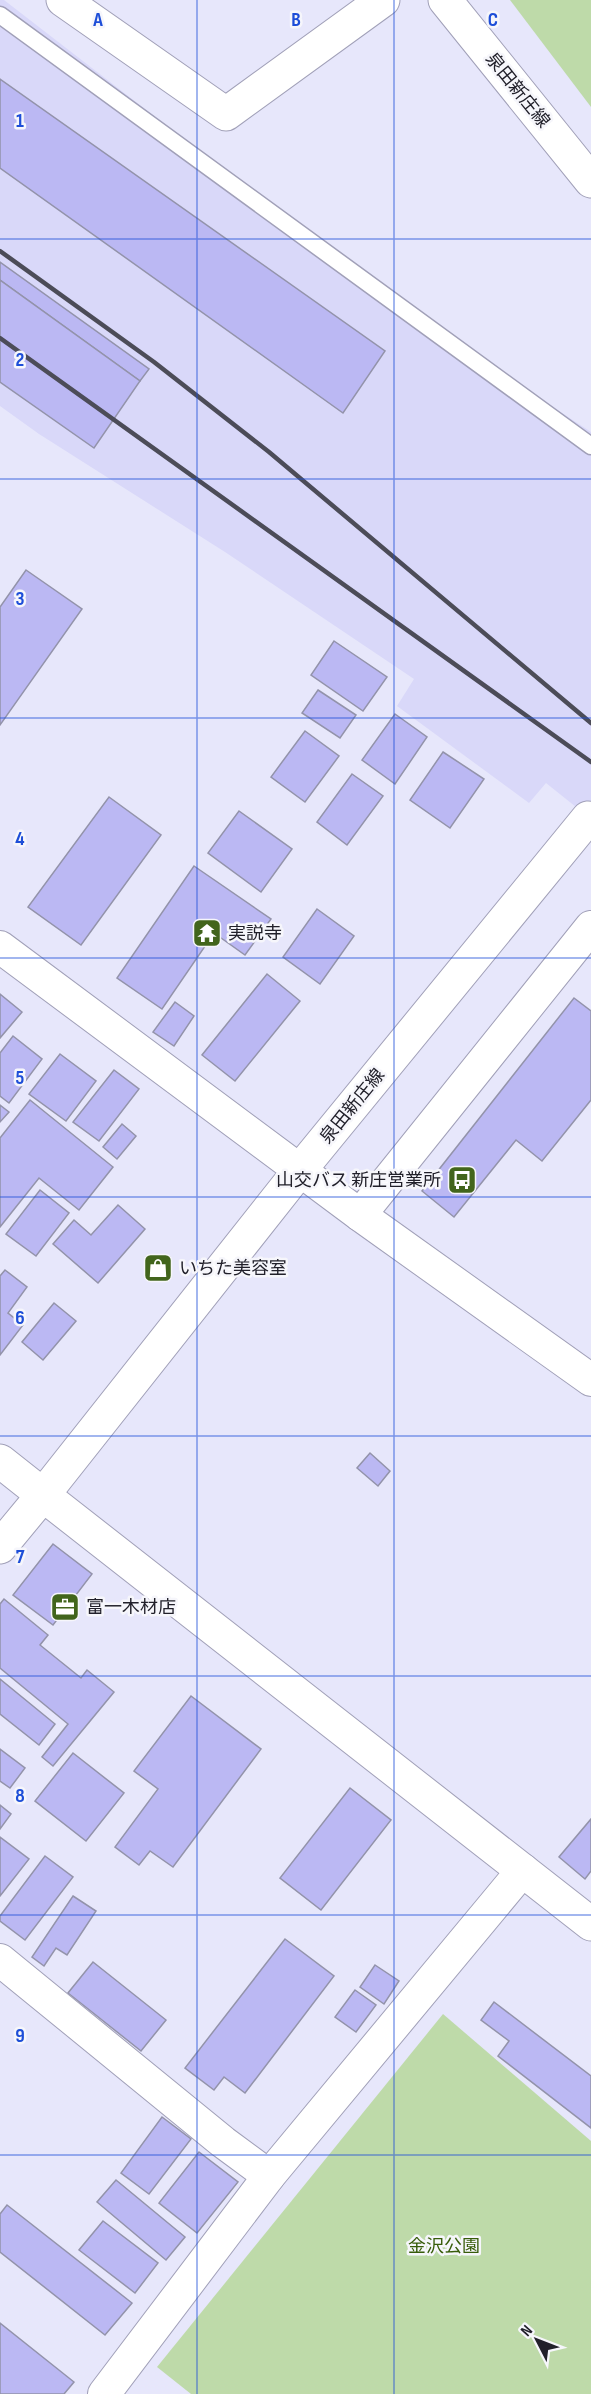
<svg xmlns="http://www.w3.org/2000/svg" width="591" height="2394" font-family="'Sofia Sans Condensed','Noto Sans JP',sans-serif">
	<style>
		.built { fill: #d9d8f9 }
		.green { fill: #bedaa9 }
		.building { fill: #bbb8f3; stroke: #9393aa; stroke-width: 1.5 }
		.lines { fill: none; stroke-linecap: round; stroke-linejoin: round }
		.lane-casing { stroke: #a1a0b8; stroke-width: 19 }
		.street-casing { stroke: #a1a0b8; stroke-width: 34 }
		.secondary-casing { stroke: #a1a0b8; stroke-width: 35 }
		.lane { stroke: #fff; stroke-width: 16 }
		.street { stroke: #fff; stroke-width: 32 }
		.secondary { stroke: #fff; stroke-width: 33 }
		.rail { stroke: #4c4c58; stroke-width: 4.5 }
		.grid { fill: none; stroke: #1d4ed8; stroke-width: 1.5; stroke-opacity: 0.55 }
		.labels { text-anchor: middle; stroke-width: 5; stroke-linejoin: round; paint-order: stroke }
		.street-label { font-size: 18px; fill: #21202a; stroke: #f6f6fb }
		.poi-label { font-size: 18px; fill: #21202a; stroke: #f6f6fb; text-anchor: start }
		.park-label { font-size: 18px; fill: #375c09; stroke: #f6f6fb }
		.grid-label { font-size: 20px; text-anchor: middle; font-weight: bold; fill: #1d4ed8; stroke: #f6f6fb; stroke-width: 5; stroke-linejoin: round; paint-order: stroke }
	</style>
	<rect width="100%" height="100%" fill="#e7e7fb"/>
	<!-- built -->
	<polygon class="built" points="0,0 4,0 220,167 536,396 591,432 591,819 546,783 529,803 397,706 414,679 225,552 39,434 0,406"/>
	<!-- green -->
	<g class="green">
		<polygon points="510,0 591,0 591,107"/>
		<polygon points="443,2014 591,2141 591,2394 191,2394 157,2367"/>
	</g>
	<!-- building -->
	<g class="building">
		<polygon points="0,79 385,351 343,413 0,168"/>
		<polygon points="0,262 149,369 140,381 0,280"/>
		<polygon points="0,280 140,381 94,448 0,382"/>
		<polygon points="26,570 82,609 0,725 0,607"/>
		<polygon points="334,641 387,677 363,711 311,675"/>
		<polygon points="318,690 356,715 340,738 302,713"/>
		<polygon points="395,714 427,737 395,784 362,760"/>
		<polygon points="305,731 339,756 305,802 271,777"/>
		<polygon points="443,752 484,779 450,828 410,800"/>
		<polygon points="352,774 383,796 347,845 317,822"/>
		<polygon points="109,797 161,835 81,945 28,907"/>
		<polygon points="239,811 292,849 261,892 208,853"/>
		<polygon points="194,866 271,919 245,955 214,933 162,1009 117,978"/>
		<polygon points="317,909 354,936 320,984 283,957"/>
		<polygon points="267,974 300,1001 235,1081 202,1055"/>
		<polygon points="0,994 22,1012 0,1038"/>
		<polygon points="574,998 591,1011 591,1100 542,1161 516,1140 454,1217 422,1191"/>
		<polygon points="175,1002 194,1016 174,1046 153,1032"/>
		<polygon points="13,1036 42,1059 9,1103 0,1096 0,1053"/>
		<polygon points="60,1054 96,1081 66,1121 29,1094"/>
		<polygon points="114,1070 139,1089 99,1141 73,1122"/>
		<polygon points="30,1100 113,1167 79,1210 39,1178 0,1227 0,1138"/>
		<polygon points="0,1105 9,1112 0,1122"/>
		<polygon points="122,1124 136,1136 117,1159 103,1147"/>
		<polygon points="40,1190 69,1213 36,1256 6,1234"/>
		<polygon points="118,1205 145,1229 98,1283 53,1244 74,1220 91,1235"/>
		<polygon points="5,1270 27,1287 8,1313 23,1325 0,1355 0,1276"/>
		<polygon points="54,1303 76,1321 43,1360 22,1342"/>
		<polygon points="370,1453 390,1471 378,1486 357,1468"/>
		<polygon points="53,1544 92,1574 53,1625 13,1595"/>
		<polygon points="4,1599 48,1635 40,1645 81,1678 87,1670 114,1692 53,1766 42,1757 68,1724 0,1668 0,1604"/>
		<polygon points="0,1679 55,1724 39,1745 0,1714"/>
		<polygon points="191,1696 261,1749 173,1867 150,1851 139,1865 115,1847 158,1789 134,1771"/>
		<polygon points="0,1749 25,1768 10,1788 0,1781"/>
		<polygon points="73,1753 124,1793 86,1841 35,1801"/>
		<polygon points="350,1788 391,1820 321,1910 280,1878"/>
		<polygon points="0,1805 11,1814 0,1829"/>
		<polygon points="591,1819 591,1871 585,1879 559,1857"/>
		<polygon points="0,1837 29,1859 0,1896"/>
		<polygon points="45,1856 73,1877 25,1940 0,1921 0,1916"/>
		<polygon points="73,1896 96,1911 67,1955 56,1948 44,1966 32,1957"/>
		<polygon points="285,1939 334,1976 245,2093 224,2077 214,2090 185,2068"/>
		<polygon points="93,1962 166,2020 141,2051 68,1993"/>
		<polygon points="375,1965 399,1981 384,2004 360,1987"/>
		<polygon points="355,1990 376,2005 356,2032 335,2017"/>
		<polygon points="494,2002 591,2076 591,2128 498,2056 509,2041 481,2020"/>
		<polygon points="162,2117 191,2139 149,2194 121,2173"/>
		<polygon points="199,2152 238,2182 197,2233 159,2203"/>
		<polygon points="116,2180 185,2237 166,2260 97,2202"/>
		<polygon points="7,2205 132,2303 105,2335 0,2252 0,2214"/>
		<polygon points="103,2221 158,2263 135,2293 79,2250"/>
		<polygon points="0,2323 74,2382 64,2394 0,2394"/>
	</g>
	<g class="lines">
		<!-- lane casing -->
		<g class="lane-casing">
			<polyline id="lane" points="0,15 591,446"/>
		</g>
		<!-- street casing -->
		<g class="street-casing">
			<g id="street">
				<polyline points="0,947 360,1215 591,1380"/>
				<polyline points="360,1215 591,927"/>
				<polyline points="0,1960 223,2142 269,2176"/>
				<polyline points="104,2394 269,2176 523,1870"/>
			</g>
		</g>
		<!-- secondary casing -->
		<g class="secondary-casing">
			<g id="secondary">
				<polyline points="63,0 226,114 383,0"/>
				<polyline points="445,0 591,181"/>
				<polyline points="0,1461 43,1495 300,1170 588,818"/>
				<polyline points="0,1547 43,1495 591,1924"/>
			</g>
		</g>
		<!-- lane -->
		<use href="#lane" class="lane"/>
		<!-- street -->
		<use href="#street" class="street"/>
		<!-- secondary -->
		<use href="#secondary" class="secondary"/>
		<!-- rail -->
		<g class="rail">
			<polyline points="0,251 154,362 269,452 591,723"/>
			<polyline points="0,338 591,762"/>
		</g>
	</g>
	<!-- grid -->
	<path class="grid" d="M197 0V2394M394 0V2394M0 239H591M0 479H591M0 718H591M0 958H591M0 1197H591M0 1436H591M0 1676H591M0 1915H591M0 2155H591"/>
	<!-- icons -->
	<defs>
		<g id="temple-square" transform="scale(1.5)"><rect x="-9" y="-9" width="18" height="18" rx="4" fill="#42651c" stroke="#f6f6fb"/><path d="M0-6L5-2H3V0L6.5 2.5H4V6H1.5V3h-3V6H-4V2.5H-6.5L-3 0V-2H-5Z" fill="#fff"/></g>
		<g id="bus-square" transform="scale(1.5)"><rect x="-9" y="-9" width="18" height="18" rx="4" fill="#42651c" stroke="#f6f6fb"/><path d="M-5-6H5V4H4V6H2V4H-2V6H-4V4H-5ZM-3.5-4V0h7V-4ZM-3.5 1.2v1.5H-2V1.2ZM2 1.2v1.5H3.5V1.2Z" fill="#fff"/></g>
		<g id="shop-square" transform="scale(1.5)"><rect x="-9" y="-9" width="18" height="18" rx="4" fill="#42651c" stroke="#f6f6fb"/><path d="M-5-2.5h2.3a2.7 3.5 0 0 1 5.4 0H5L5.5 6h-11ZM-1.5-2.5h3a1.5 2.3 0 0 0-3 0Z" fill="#fff"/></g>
		<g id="office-square" transform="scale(1.5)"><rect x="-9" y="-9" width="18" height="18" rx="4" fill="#42651c" stroke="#f6f6fb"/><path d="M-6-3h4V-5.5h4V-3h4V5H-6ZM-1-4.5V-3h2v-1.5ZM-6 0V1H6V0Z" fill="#fff"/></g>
	</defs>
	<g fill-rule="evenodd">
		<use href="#temple-square" x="207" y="933"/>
		<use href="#bus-square" x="462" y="1180"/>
		<use href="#shop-square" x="158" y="1268"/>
		<use href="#office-square" x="65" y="1607"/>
	</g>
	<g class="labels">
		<!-- street labels -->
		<g class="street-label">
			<text transform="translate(518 90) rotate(51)" y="6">泉田新庄線</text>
			<text transform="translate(352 1106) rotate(-51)" y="6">泉田新庄線</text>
		</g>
		<!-- poi labels -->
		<g class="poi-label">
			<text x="228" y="939">実説寺</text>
			<text x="441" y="1186" text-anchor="end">山交バス 新庄営業所</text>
			<text x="179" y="1274">いちた美容室</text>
			<text x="86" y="1613">富一木材店</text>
		</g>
		<!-- park labels -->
		<g class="park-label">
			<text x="444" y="2252">金沢公園</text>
		</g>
	</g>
	<g class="grid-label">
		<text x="98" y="26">A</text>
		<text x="296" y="26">B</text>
		<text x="493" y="26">C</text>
		<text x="20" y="127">1</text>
		<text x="20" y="366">2</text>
		<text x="20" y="605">3</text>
		<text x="20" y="845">4</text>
		<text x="20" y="1084">5</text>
		<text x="20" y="1324">6</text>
		<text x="20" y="1563">7</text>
		<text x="20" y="1802">8</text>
		<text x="20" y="2042">9</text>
	</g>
	<!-- north arrow -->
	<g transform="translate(537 2340) rotate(312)" stroke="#f6f6fb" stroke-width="4.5" paint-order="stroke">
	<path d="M0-4.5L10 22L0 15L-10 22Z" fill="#21202a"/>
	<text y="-9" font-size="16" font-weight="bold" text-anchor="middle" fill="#21202a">N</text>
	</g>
</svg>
